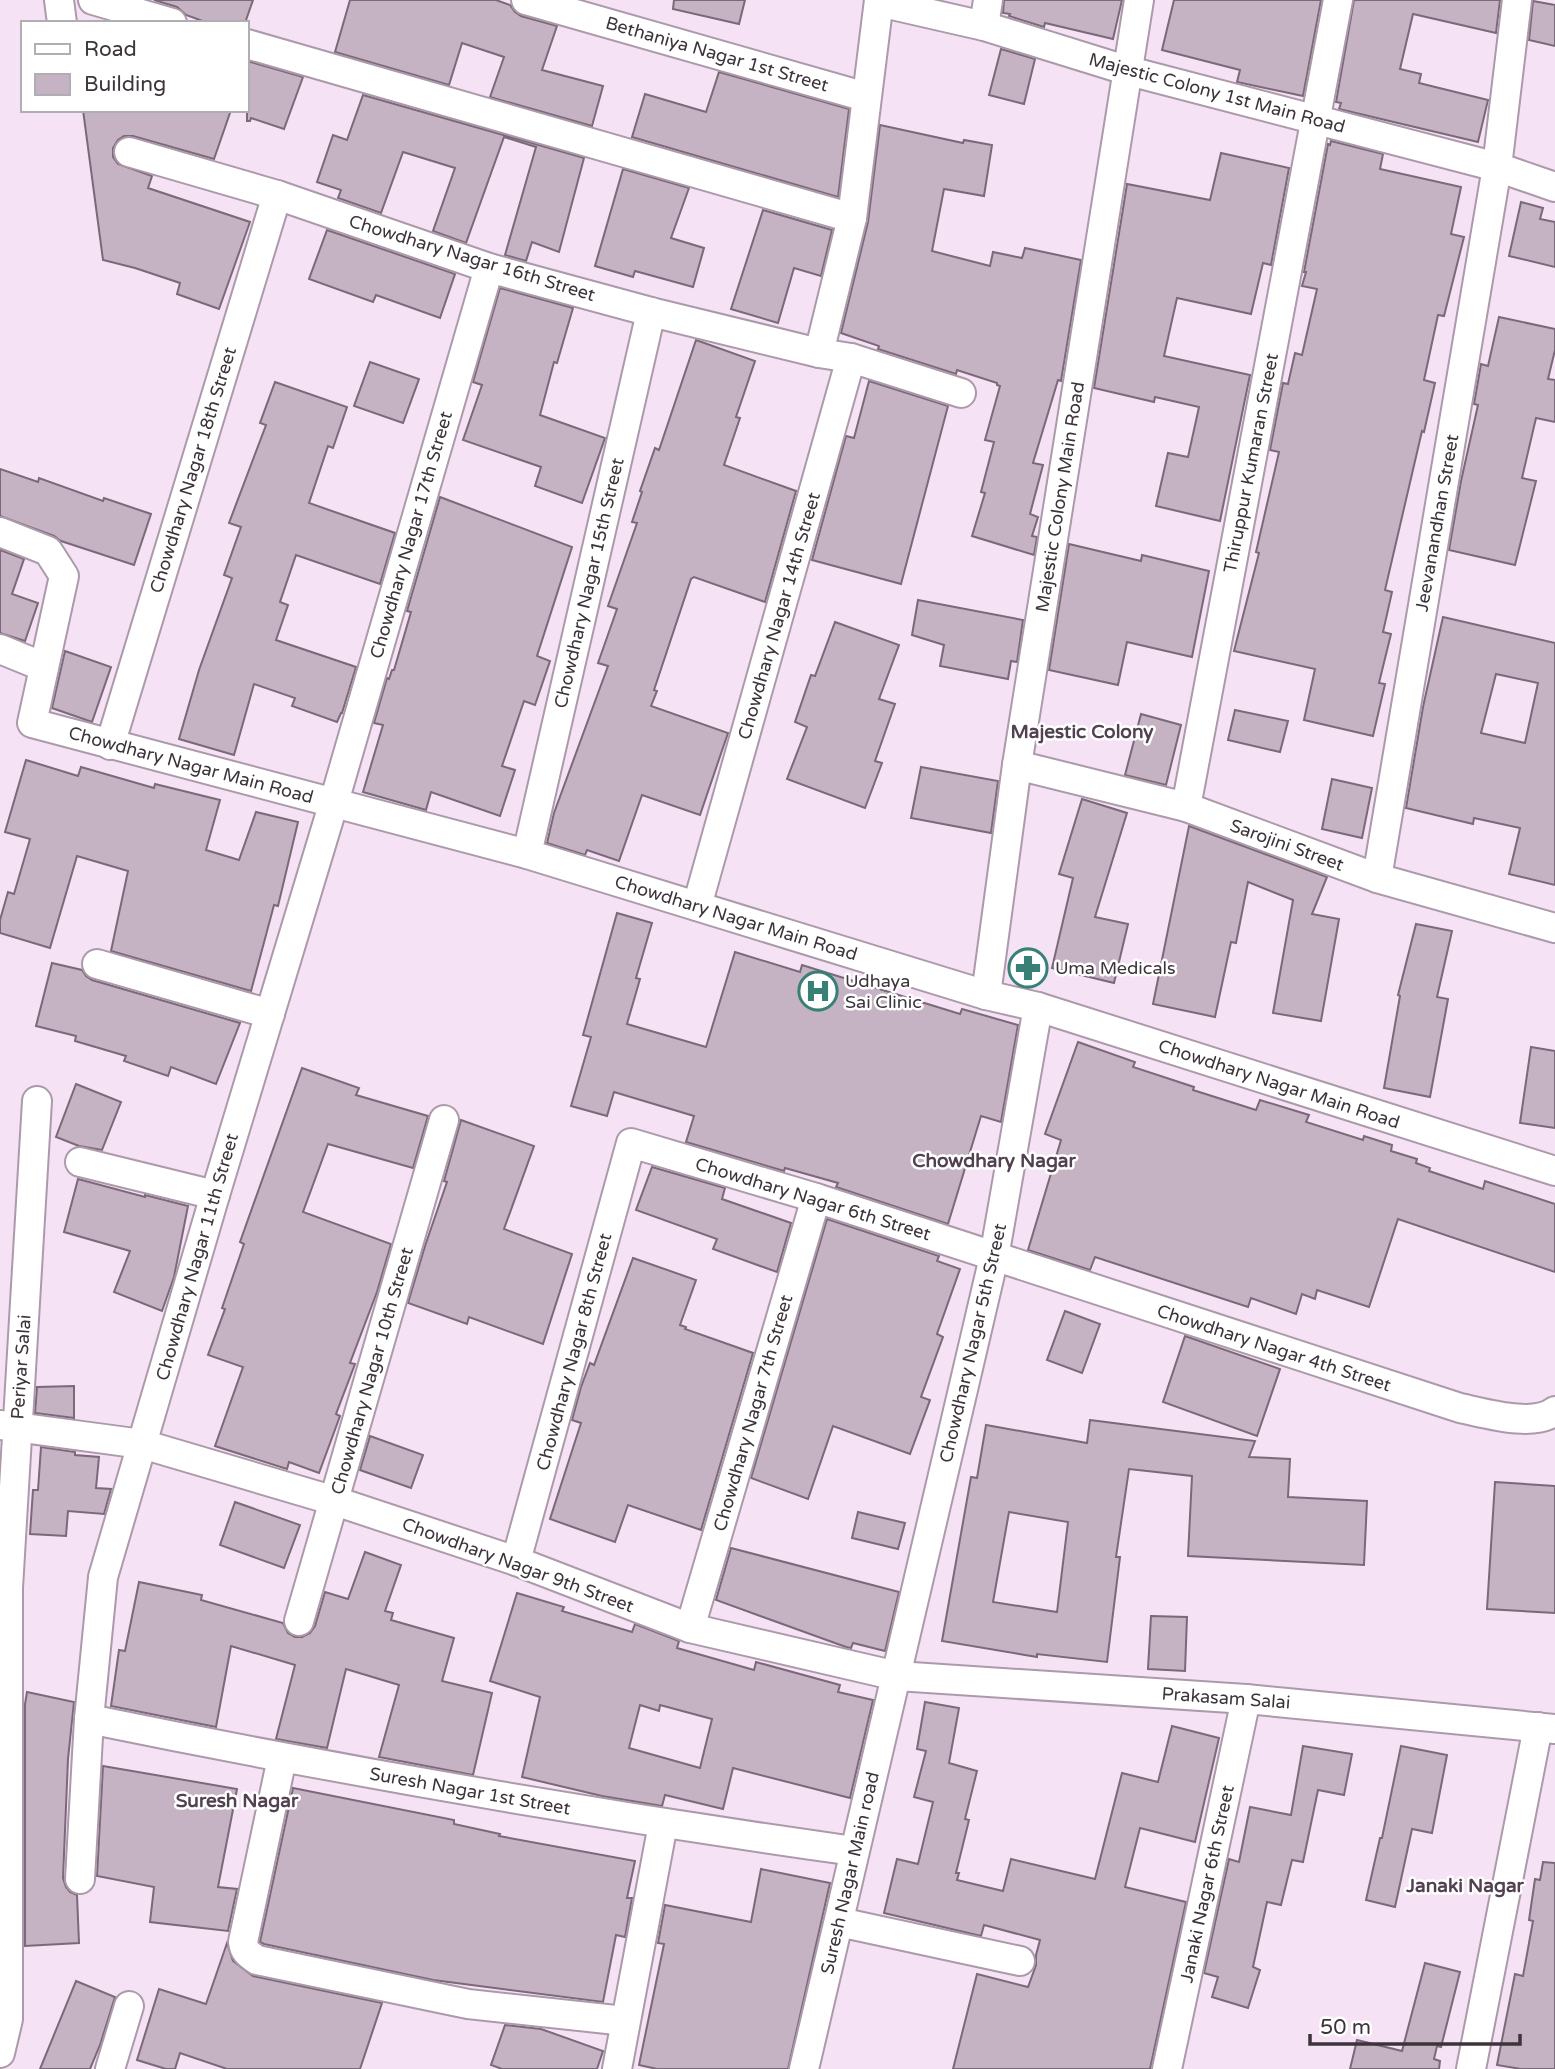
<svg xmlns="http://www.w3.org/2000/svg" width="1555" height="2069" font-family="'Varela Round',sans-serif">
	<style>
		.building { fill: #c5b2c3; stroke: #7a6978; stroke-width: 2; fill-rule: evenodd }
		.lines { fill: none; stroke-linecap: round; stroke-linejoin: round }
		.street-casing { stroke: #ac9aaa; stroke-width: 32 }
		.street { stroke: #fff; stroke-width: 28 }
		.labels { text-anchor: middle; stroke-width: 5; stroke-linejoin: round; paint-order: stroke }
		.street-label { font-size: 18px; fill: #3c343b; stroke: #fff }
		.poi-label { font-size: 18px; fill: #3c343b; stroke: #fff; text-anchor: start }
		.neighbourhood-label { font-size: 19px; font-weight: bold; fill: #524251; stroke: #fff }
	</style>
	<rect width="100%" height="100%" fill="#f6e2f5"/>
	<!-- building -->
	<g class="building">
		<polygon points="154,0 253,0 245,23 208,23 186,15 177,7"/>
		<polygon points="350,0 496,0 510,5 515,12 521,16 557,26 542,70 603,86 592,126 490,97 504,57 462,43 449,85 335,52"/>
		<polygon points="674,0 745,0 739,24 673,9"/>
		<polygon points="1004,0 1122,0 1113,39 1045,23 1044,27 1009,16 1010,14 1003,13"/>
		<polygon points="1174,0 1321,0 1303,96 1237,82 1240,70 1162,50"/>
		<polygon points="1354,0 1500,0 1496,33 1413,14 1400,69 1421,74 1419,83 1488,100 1478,142 1339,109 1341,103 1336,102"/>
		<polygon points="1533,1 1555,5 1555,46 1529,40"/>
		<polygon points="1001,49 1035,59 1024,104 989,95"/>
		<polygon points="247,61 303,77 284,129 251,118 250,121 247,121"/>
		<polygon points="719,72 849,109 838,197 632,137 645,94 706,112"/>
		<polygon points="363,95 584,158 559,252 532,242 526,261 505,255 536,147 504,137 466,243 433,231 455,168 403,152 381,213 338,198 341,190 317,182 333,135 347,140"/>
		<polygon points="83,110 231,110 214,159 133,136 124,136 118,140 113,148 113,157 118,164 152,176 148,188 250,222 219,309 177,294 180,283 135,268 103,260"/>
		<polygon points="880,125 963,143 964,140 992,145 984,196 944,189 932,251 990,266 993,252 1022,258 1025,248 1081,260 1061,381 1058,380 1033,463 1043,465 1030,514 1038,517 1032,536 1037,537 1034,555 972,536 985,493 981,492 994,442 985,440 1000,386 997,385 997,383 957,370 956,374 878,349 879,346 841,333 868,222"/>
		<polygon points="1331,141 1383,154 1380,169 1461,187 1451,234 1464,237 1444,316 1438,315 1424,380 1435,383 1424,432 1422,431 1385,590 1392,592 1383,632 1391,634 1379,683 1385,684 1373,736 1304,720 1315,669 1234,651 1259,553 1256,552 1279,452 1270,450 1283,383 1288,384 1295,353 1302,355 1317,289 1302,286 1306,272 1304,272 1328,144 1330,145"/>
		<polygon points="1221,153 1289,168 1271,265 1263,263 1251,314 1177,298 1164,356 1250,375 1220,521 1156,506 1168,453 1188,457 1199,407 1155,397 1154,402 1094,388 1127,184 1210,200"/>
		<polygon points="623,169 689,188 671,238 704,248 693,287 635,271 633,277 595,266"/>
		<polygon points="1521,202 1543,208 1540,219 1555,222 1555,267 1509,256"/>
		<polygon points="763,210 832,230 821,276 794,268 778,323 731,309"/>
		<polygon points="327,230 455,274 440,318 376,295 373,302 309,279"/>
		<polygon points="500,288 573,308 557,363 554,362 540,415 605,438 582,503 535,486 541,467 463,440 482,385 473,382"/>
		<polygon points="1499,317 1555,329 1555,350 1548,379 1555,380 1555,422 1536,418 1522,478 1536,481 1515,565 1449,550 1461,481 1478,405 1474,404 1481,364 1488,366"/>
		<polygon points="696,340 755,361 736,417 740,418 724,465 796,491 765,602 694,577 691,579 654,690 657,691 651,706 728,733 700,815 642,795 619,861 587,850 585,855 547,843 554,813 608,666 598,663 617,609 608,606 637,523 632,522 642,492 640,491 655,448 659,450"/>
		<polygon points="370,362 419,379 403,423 354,406"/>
		<polygon points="869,381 948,406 901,584 812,560 846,436 854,438"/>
		<polygon points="275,382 347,407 333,448 328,446 309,503 395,533 380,584 296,555 280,602 288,605 276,640 356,667 342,713 341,713 337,722 292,706 295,698 254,684 234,755 179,739 199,670 232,578 224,575 241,527 229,523 266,425 260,423"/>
		<polygon points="0,469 38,482 39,478 103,501 104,498 151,514 134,565 61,541 54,536 0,516"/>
		<polygon points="440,497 572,547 537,656 550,661 535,705 524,701 502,766 515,770 500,816 431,792 426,810 363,792 383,725 374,723 387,678 389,679 392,670 394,670 411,612 407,611"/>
		<polygon points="1069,544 1141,561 1142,555 1209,571 1192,657 1127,642 1118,685 1049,670"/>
		<polygon points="0,550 24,559 12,594 38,603 25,641 0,633"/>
		<polygon points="918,600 1023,620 1017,662 1011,661 1008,679 940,666 944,645 912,635"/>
		<path d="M1443 617 1555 643V885L1509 874 1520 828 1474 818 1473 824 1406 808 1423 707ZM1496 674 1538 683 1525 743 1481 733Z"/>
		<polygon points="835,622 899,645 879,699 895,704 875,761 882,763 865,808 787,779 807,727 795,722 811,675 815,676"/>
		<polygon points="65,651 111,667 92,722 52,708"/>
		<polygon points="1235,710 1288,721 1280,752 1228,740"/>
		<polygon points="1141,714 1181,725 1166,785 1125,775"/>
		<polygon points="26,760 78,776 81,767 154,788 155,784 220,800 206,850 239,860 256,812 298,822 278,906 274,905 251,991 111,951 128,871 77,856 50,948 0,933 0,920 8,892 14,894 30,839 5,832"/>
		<polygon points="921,767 998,781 991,833 911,818"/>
		<polygon points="1332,779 1372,788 1362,838 1322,829"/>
		<polygon points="1082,799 1127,813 1095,917 1128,924 1114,983 1052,968 1073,878 1059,874"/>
		<polygon points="1189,826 1327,877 1312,914 1339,919 1321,1021 1273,1013 1293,900 1248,882 1236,943 1231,942 1215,1017 1153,1004"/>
		<polygon points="617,913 652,923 636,978 640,979 627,1024 706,1047 735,952 800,972 802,965 960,1014 962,1009 1018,1025 1001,1122 981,1116 948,1224 836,1187 838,1183 785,1168 784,1171 686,1142 694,1116 614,1092 607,1116 571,1106 591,1037 583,1035"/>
		<polygon points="1416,924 1452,931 1437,997 1448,999 1430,1097 1384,1088 1400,996 1398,995"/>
		<polygon points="52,963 82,970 86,976 92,980 240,1023 216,1084 171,1067 168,1076 124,1061 126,1056 75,1041 76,1036 36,1026"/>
		<polygon points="1078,1042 1135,1062 1133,1067 1194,1087 1193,1090 1256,1110 1260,1100 1309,1115 1306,1122 1363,1140 1364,1136 1392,1145 1391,1151 1417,1159 1416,1163 1430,1168 1429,1171 1483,1189 1485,1181 1555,1204 1555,1272 1398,1219 1369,1307 1317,1290 1315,1299 1302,1294 1296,1314 1251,1298 1248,1307 1095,1257 1090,1270 1028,1250 1061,1140 1045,1134"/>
		<polygon points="1531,1047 1555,1051 1555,1128 1520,1123"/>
		<polygon points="302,1068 359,1088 356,1095 428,1116 413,1168 328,1144 303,1212 391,1244 377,1292 350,1363 355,1364 336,1414 340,1416 319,1473 289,1462 287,1469 215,1446 243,1367 208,1355 225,1309 222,1308 244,1244 240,1242"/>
		<polygon points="76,1084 121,1102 102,1150 79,1146 56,1137"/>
		<polygon points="461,1120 534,1146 504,1229 572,1254 543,1344 469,1317 467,1324 408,1303 425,1246 447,1182 444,1181"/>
		<polygon points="652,1167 725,1188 722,1199 791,1223 777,1272 713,1249 717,1239 636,1210"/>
		<polygon points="78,1179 145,1197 145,1195 188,1206 174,1277 162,1311 114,1292 130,1251 64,1232"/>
		<polygon points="827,1219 939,1256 937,1261 960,1269 937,1334 943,1337 921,1397 930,1400 910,1454 833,1426 808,1499 751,1478"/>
		<polygon points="633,1258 696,1280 680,1325 686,1327 685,1329 753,1353 701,1530 628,1505 615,1542 550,1519 581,1423 572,1420 581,1387 590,1363 594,1365"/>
		<polygon points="1065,1311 1100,1324 1082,1373 1047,1360"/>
		<polygon points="1185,1336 1280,1369 1257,1436 1163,1402"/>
		<polygon points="74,1386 74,1418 35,1413 37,1387"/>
		<path d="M1090 1420 1255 1441 1249 1457 1290 1459 1288 1497 1367 1501 1364 1565 1188 1556 1192 1476 1129 1469 1116 1557H1120L1107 1662 1037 1654V1657L942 1641 971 1477 977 1478 986 1425 1087 1443ZM1009 1512 1068 1522 1057 1612 993 1602Z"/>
		<polygon points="370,1436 423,1455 411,1488 360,1470"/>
		<polygon points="41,1447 75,1452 75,1455 99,1457 96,1488 111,1489 104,1514 68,1511 66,1536 30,1534 33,1490 38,1490"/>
		<polygon points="1495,1482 1555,1486 1555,1613 1487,1609"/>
		<polygon points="235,1502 300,1525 284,1568 220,1545"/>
		<polygon points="858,1512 905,1523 898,1549 852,1538"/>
		<polygon points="731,1548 899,1592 885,1651 853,1643 851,1648 846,1647 716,1600"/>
		<polygon points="365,1552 401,1565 385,1611 393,1613 391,1620 454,1638 442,1681 492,1693 473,1775 379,1757 399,1685 346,1669 327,1748 276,1739 295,1665 231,1646 216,1727 111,1706 119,1650 125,1651 139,1582 202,1595 201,1600 283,1623 288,1633 295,1637 302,1637 310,1633 315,1626 325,1592 348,1599"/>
		<path d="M517 1593 564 1607 562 1611 632 1632 635 1624 679 1641 677 1648 754 1670 756 1662 840 1685 838 1692 873 1700 850 1798 733 1768 723 1809 665 1795 662 1806 602 1796 522 1777 540 1697 490 1681ZM640 1705 659 1711 660 1705 712 1719 700 1768 629 1748Z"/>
		<polygon points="1151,1616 1187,1617 1185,1671 1148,1669"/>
		<polygon points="27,1692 74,1702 68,1759 63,1878 66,1887 70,1892 77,1895 79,1943 25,1946 25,1704"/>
		<polygon points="925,1702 959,1708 949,1763 977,1771 965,1819 969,1820 956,1873 959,1873 957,1880 1003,1891 1011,1859 1095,1879 1122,1773 1158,1782 1172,1726 1219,1738 1195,1842 1140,1828 1125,1887 1186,1902 1150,2069 953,2069 977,1974 1028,1987 1036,1965 1036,1955 1040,1940 984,1925 981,1936 884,1913 897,1859 918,1864 933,1802 914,1797 926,1751 917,1749"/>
		<polygon points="1303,1746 1352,1754 1344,1795 1318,1790 1303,1862 1292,1860 1281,1905 1267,1902 1253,1967 1260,1970 1248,2008 1212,1997 1218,1977 1204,1973 1229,1859 1239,1862 1250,1807 1291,1815"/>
		<polygon points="1401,1746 1447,1755 1432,1833 1412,1829 1395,1907 1366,1900 1380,1838 1382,1838"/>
		<polygon points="103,1766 237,1789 218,1887 237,1889 228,1931 150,1922 154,1887 97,1876"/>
		<polygon points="293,1788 454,1820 454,1824 500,1834 499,1836 635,1861 627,1898 632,1898 625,1937 616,1935 603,2002 433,1980 264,1944 260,1942"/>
		<polygon points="1543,1862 1555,1863 1555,2069 1521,2069 1497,2065 1515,1974 1523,1976 1533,1921 1529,1920 1535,1879 1540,1880"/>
		<polygon points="761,1869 830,1883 788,2069 657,2069 639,2065 664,1944 658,1943 665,1905 751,1922"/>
		<polygon points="227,1943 233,1961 253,1976 382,2003 360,2069 227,2069 180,2053 175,2069 166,2069 137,2060 159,1989 206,2004"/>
		<polygon points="1425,1963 1460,1972 1441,2047 1437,2046 1434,2059 1440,2061 1439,2069 1350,2069 1357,2040 1402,2051"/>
		<polygon points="76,1981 115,1997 100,2045 90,2069 40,2069"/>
		<polygon points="505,2025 541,2029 603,2051 597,2069 502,2069 491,2065"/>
	</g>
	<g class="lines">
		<!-- street casing -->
		<g class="street-casing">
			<g id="street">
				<polyline points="59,0 62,23"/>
				<polyline points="93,0 172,23"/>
				<polyline points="526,0 866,97"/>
				<polyline points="879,2 984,26 1129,71 1497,167 1555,187"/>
				<polyline points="984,26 988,0"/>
				<polyline points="247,44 852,218"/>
				<polyline points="129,152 277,195 489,268 651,312 819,353 851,358 697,906"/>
				<polyline points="819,353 852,218 879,0"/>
				<polyline points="851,358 961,393"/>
				<polyline points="0,532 48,551 64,576 32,723 527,854 986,995 1038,1007 1555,1171"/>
				<polyline points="0,649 44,667"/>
				<polyline points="110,745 277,195"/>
				<polyline points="1017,765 1186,807 1377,878 1555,928"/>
				<polyline points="1186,807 1338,0"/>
				<polyline points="527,854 651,312"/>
				<polyline points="1377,878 1497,167 1517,0"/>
				<polyline points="97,964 270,1014"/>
				<polyline points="986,995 1017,765 1139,0"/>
				<polyline points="80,1162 215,1195"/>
				<polyline points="0,1425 142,1444 335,1501 516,1561 690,1628 897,1676 1246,1699 1555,1729"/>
				<path d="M516 1561 631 1143 816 1198 1460 1408C1485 1413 1534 1428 1555 1411"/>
				<polyline points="299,1621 444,1120"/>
				<polyline points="690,1628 816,1198"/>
				<path d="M89 1719C343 1771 597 1815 854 1851"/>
				<path d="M282 1758 243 1942C244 1952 250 1955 257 1960L468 2004 625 2021"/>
				<polyline points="80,1879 89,1719 103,1577 215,1195 334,802 489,268"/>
				<polyline points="839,1922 1020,1961"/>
				<polyline points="0,2053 8,2019 8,1588 37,1101"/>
				<polyline points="110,2069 129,2006"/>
				<polyline points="617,2069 663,1824"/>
				<polyline points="804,2069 994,1257 1038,1007"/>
				<polyline points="1167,2069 1246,1699"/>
				<polyline points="1471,2069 1538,1727"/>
			</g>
		</g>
		<!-- street -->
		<use href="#street" class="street"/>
	</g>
	<!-- icons -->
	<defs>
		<g id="pharmacy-ring" transform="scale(2.0125)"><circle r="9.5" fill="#fff" stroke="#387f76" stroke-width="1.5"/><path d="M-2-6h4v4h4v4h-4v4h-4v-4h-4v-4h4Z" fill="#387f76"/></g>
		<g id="hospital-ring" transform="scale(2.0125)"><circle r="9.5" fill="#fff" stroke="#387f76" stroke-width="1.5"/><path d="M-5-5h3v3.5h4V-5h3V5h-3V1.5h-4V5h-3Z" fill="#387f76"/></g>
	</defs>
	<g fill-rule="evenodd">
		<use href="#pharmacy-ring" x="1028" y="968"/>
		<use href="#hospital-ring" x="818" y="991"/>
	</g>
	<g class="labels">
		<!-- street labels -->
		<g class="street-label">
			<text transform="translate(717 54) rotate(16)" y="6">Bethaniya Nagar 1st Street</text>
			<text transform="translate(1217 93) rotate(15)" y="6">Majestic Colony 1st Main Road</text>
			<text transform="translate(472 258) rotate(17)" y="6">Chowdhary Nagar 16th Street</text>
			<text transform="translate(1251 463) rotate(-79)" y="6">Thiruppur Kumaran Street</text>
			<text transform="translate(193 470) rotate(-73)" y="6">Chowdhary Nagar 18th Street</text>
			<text transform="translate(1060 497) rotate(-81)" y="6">Majestic Colony Main Road</text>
			<text transform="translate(1437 523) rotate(-80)" y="6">Jeevanandhan Street</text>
			<text transform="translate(411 535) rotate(-74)" y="6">Chowdhary Nagar 17th Street</text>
			<text transform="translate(589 583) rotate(-77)" y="6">Chowdhary Nagar 15th Street</text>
			<text transform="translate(779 616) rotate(-74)" y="6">Chowdhary Nagar 14th Street</text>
			<text transform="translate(191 765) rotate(15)" y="6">Chowdhary Nagar Main Road</text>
			<text transform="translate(1287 845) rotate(20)" y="6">Sarojini Street</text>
			<text transform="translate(736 918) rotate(17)" y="6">Chowdhary Nagar Main Road</text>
			<text transform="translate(1279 1084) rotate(18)" y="6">Chowdhary Nagar Main Road</text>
			<text transform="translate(813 1199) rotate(17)" y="6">Chowdhary Nagar 6th Street</text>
			<text transform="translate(197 1257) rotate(-74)" y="6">Chowdhary Nagar 11th Street</text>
			<text transform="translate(973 1343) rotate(-77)" y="6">Chowdhary Nagar 5th Street</text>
			<text transform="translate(1274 1348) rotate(18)" y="6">Chowdhary Nagar 4th Street</text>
			<text transform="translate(574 1352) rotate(-75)" y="6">Chowdhary Nagar 8th Street</text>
			<text transform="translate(21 1367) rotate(-86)" y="6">Periyar Salai</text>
			<text transform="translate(372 1371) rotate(-74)" y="6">Chowdhary Nagar 10th Street</text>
			<text transform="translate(753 1413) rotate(-74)" y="6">Chowdhary Nagar 7th Street</text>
			<text transform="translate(518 1565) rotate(20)" y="6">Chowdhary Nagar 9th Street</text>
			<text transform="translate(1226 1698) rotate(4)" y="6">Prakasam Salai</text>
			<text transform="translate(470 1791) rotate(10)" y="6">Suresh Nagar 1st Street</text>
			<text transform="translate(850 1873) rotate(-77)" y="6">Suresh Nagar Main road</text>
			<text transform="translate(1207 1884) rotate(-78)" y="6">Janaki Nagar 6th Street</text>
		</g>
		<!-- poi labels -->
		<g class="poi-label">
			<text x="1055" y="974">Uma Medicals</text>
			<text x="845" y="987">Udhaya<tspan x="845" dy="21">Sai Clinic</tspan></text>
		</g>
		<!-- neighbourhood labels -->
		<g class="neighbourhood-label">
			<text x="1082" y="738">Majestic Colony</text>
			<text x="994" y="1167">Chowdhary Nagar</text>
			<text x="237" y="1807">Suresh Nagar</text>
			<text x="1465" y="1892">Janaki Nagar</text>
		</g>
	</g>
	<!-- legend -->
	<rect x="21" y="21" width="228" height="91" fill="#ffffff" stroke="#b1aeb1" stroke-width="2"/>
	<rect x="35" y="44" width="35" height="10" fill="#ffffff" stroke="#b1aeb1" stroke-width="2"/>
	<text x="84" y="56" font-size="21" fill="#3c343b">Road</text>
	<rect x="35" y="74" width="35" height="21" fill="#c5b2c3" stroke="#b1aeb1" stroke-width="2"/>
	<text x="84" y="91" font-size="21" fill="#3c343b">Building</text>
	<!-- scale -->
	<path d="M1310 2034v10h210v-10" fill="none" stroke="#3c343b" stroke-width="3.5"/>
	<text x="1320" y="2034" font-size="21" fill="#3c343b" stroke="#ffffff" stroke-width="5" paint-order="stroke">50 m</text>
</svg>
